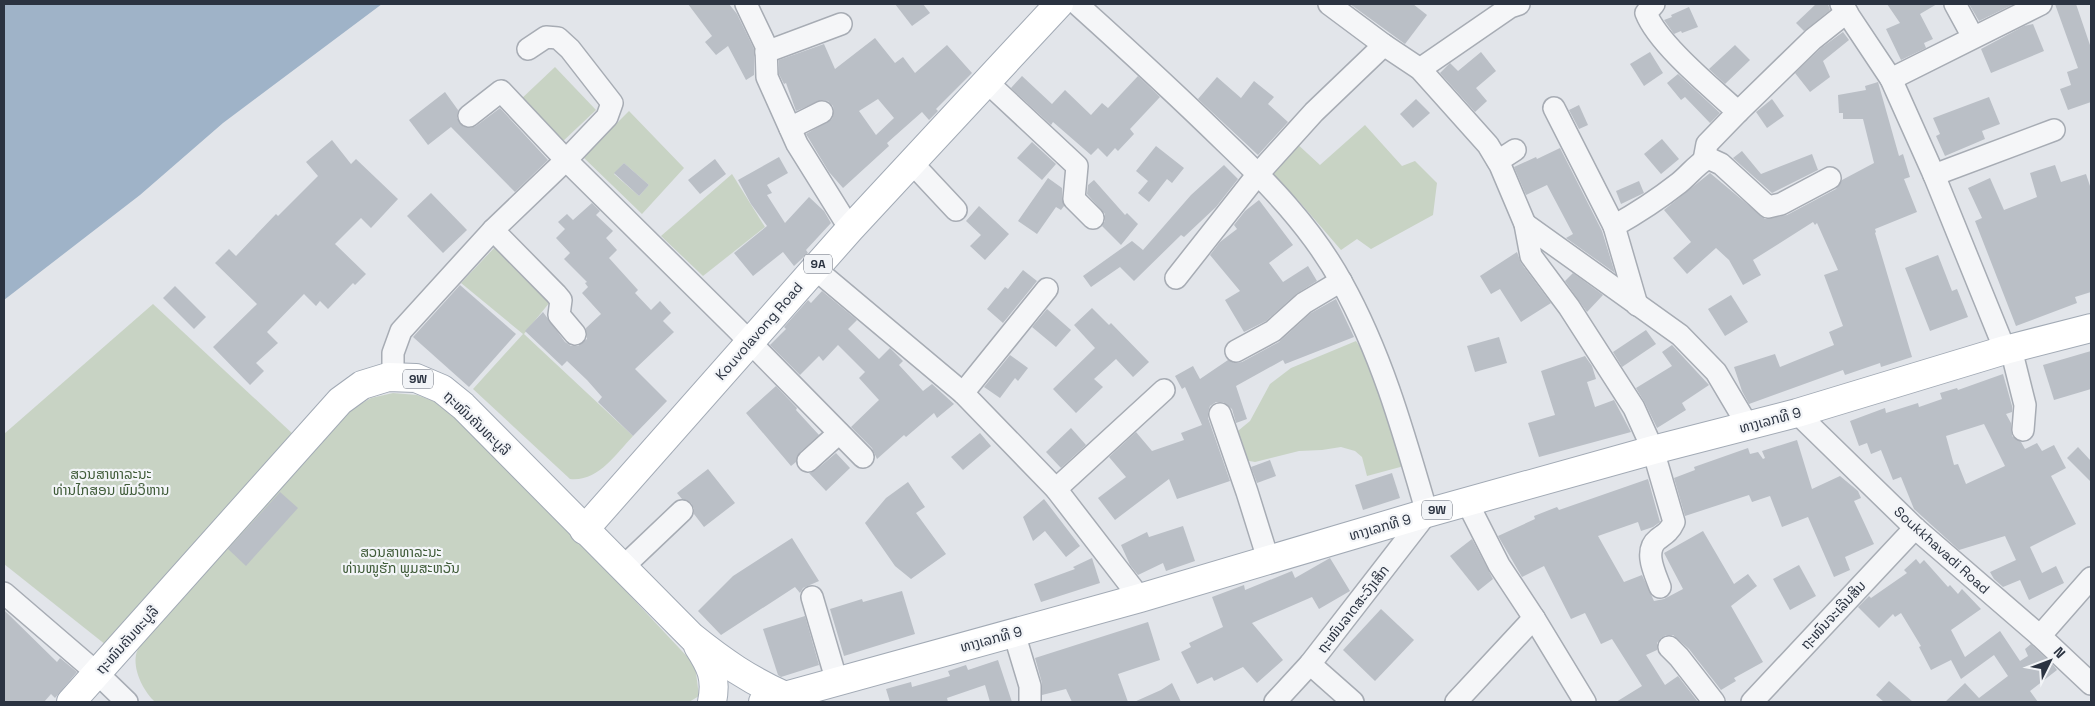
<svg xmlns="http://www.w3.org/2000/svg" width="2095" height="706" font-family="'Space Grotesk','Noto Sans Lao',sans-serif">
	<style>
		.green { fill: #c8d3c4; fill-rule: evenodd }
		.water { fill: #9fb3c8 }
		.building { fill: #babfc6; fill-rule: evenodd }
		.lines { fill: none; stroke-linecap: round; stroke-linejoin: round }
		.minor-casing { stroke: #a7acb4; stroke-width: 24 }
		.major-casing { stroke: #a2aab5; stroke-width: 30 }
		.minor { stroke: #f5f6f8; stroke-width: 21 }
		.major { stroke: #fff; stroke-width: 28 }
		.labels { text-anchor: middle; stroke-width: 4.5; stroke-linejoin: round; paint-order: stroke }
		.shield { fill: #f2f4f7; stroke: #676d78; stroke-width: 1 }
		.shield-label { font-size: 12px; font-weight: bold; fill: #2b3341 }
		.street-label { font-size: 14px; fill: #2b3341; stroke: #f2f4f7 }
		.park-label { font-size: 14px; fill: #405c39; stroke: #f2f4f7 }
	</style>
	<rect width="100%" height="100%" fill="#e2e5ea"/>
	<!-- green -->
	<g class="green">
		<polygon points="555,67 596,110 560,144 519,101"/>
		<path d="M629 111 684 168 642 214 583 157ZM624 163 649 185 639 196 614 174Z"/>
		<polygon points="1365,125 1402,166 1415,161 1437,183 1433,215 1371,249 1357,239 1341,250 1297,199 1282,187 1273,172 1294,141 1320,165"/>
		<polygon points="732,174 765,227 703,276 661,236"/>
		<path d="M495 247 554 297 524 334 633 436C615 455 598 482 570 479L473 389 523 334 461 283Z"/>
		<polygon points="153,304 294,435 106,645 4,564 4,434"/>
		<polygon points="1356,341 1366,356 1404,466 1367,476 1362,457 1355,451 1341,447 1322,450 1299,451 1255,462 1244,460 1233,435 1250,421 1270,384 1291,368"/>
		<path d="M393 393 417 395 441 404 479 434 695 665 699 696 689 702H155C144 692 133 671 136 655 137 649 142 643 145 638L347 412 371 398Z"/>
	</g>
	<!-- water -->
	<polygon class="water" points="4,4 382,4 223,123 140,195 4,300"/>
	<!-- building -->
	<g class="building">
		<polygon points="688,4 729,4 737,14 754,49 754,75 746,80 728,46 716,55 705,42 712,36"/>
		<polygon points="895,4 923,4 930,13 912,26"/>
		<polygon points="1350,4 1413,4 1427,15 1405,44"/>
		<polygon points="1816,4 1828,4 1830,10 1804,31 1796,23"/>
		<polygon points="1887,4 1937,4 1920,14 1933,39 1924,43 1926,48 1901,60 1886,29 1900,23"/>
		<polygon points="1969,4 2014,4 1979,21"/>
		<polygon points="2055,4 2076,4 2091,48 2091,102 2068,110 2060,89 2071,85 2067,72 2078,68"/>
		<polygon points="1689,7 1698,27 1682,33 1681,31 1674,34 1664,20 1672,17 1671,15"/>
		<polygon points="2033,24 2044,51 1991,73 1981,49 2024,26"/>
		<polygon points="1843,32 1849,40 1823,61 1830,77 1810,92 1795,73 1821,48"/>
		<path d="M875 38 895 63 903 57 915 73 947 45 972 73 936 109 938 111 929 120 922 112 887 143 889 146 843 188 829 172 806 134 832 119 834 113 833 106 828 101 822 100 796 111 786 83 784 84 779 74V60L824 44 835 69ZM878 99 894 118 876 135 859 111Z"/>
		<polygon points="1735,45 1750,60 1725,84 1709,69"/>
		<polygon points="1481,52 1496,71 1476,88 1487,101 1475,112 1440,73 1450,63 1458,71"/>
		<polygon points="1650,52 1663,73 1644,86 1630,64"/>
		<polygon points="1678,74 1720,113 1710,123 1685,97 1681,100 1667,83"/>
		<polygon points="1022,76 1052,104 1065,90 1091,115 1102,103 1108,108 1138,76 1160,97 1130,129 1134,134 1118,151 1115,148 1107,157 1098,148 1091,155 1053,122 1051,125 1011,88"/>
		<polygon points="1217,77 1241,98 1254,81 1274,97 1268,104 1288,122 1258,155 1198,99"/>
		<polygon points="1878,82 1899,156 1903,154 1910,177 1904,179 1917,212 1875,229 1876,232 1875,233 1912,357 1881,367 1880,363 1845,375 1843,370 1749,404 1742,391 1734,367 1775,354 1780,367 1834,345 1829,332 1843,326 1824,275 1838,270 1817,223 1815,225 1813,222 1753,260 1761,275 1743,285 1729,260 1716,248 1687,274 1673,258 1691,242 1664,210 1710,173 1765,219 1787,215 1836,189 1842,180 1874,163 1863,119 1843,119 1843,113 1839,113 1838,95 1866,90 1865,86"/>
		<polygon points="445,92 458,110 457,118 464,127 470,128 476,126 500,108 548,160 515,192 451,127 428,145 409,120"/>
		<polygon points="1989,97 2000,124 1982,131 1985,139 1945,156 1936,136 1940,134 1933,118"/>
		<polygon points="1416,99 1430,113 1413,128 1400,114"/>
		<polygon points="1772,99 1784,116 1767,128 1756,112"/>
		<polygon points="1579,105 1588,125 1579,129 1569,110"/>
		<polygon points="1662,139 1679,159 1661,174 1644,154"/>
		<polygon points="332,140 351,164 356,159 398,199 371,228 361,218 335,244 366,274 355,285 353,283 328,309 320,301 316,306 304,294 267,332 278,343 256,363 264,371 250,385 213,347 257,304 215,263 229,249 236,256 276,214 278,216 318,176 306,162"/>
		<polygon points="1032,142 1056,164 1042,180 1017,158"/>
		<polygon points="1156,146 1184,168 1172,183 1167,179 1149,202 1138,193 1148,181 1136,171"/>
		<polygon points="1560,148 1602,231 1615,273 1566,238 1573,234 1547,185 1526,195 1514,167 1536,157 1537,159"/>
		<polygon points="1742,151 1761,174 1812,154 1818,170 1772,193 1733,158"/>
		<polygon points="779,157 788,173 767,185 772,193 767,195 785,223 809,197 824,211 831,223 806,250 808,253 794,266 783,252 753,276 734,253 767,226 751,204 738,180"/>
		<polygon points="715,159 726,174 700,194 688,180"/>
		<polygon points="624,163 649,185 639,196 614,173"/>
		<polygon points="1224,165 1238,179 1216,207 1184,237 1181,235 1134,281 1120,267 1091,287 1083,276 1132,241 1143,250 1191,195"/>
		<polygon points="2055,165 2061,182 2086,174 2091,189 2091,292 2075,297 2077,303 2016,326 1975,221 1982,218 1968,188 1990,178 2004,210 2037,197 2030,173"/>
		<polygon points="1048,178 1062,188 1062,198 1064,206 1061,210 1056,207 1037,234 1018,221"/>
		<polygon points="1094,180 1125,215 1127,213 1138,224 1121,245 1102,226 1105,221 1105,214 1087,194 1088,185"/>
		<polygon points="1639,181 1644,193 1621,204 1616,191"/>
		<polygon points="431,193 467,230 443,253 407,216"/>
		<polygon points="1259,200 1293,245 1269,263 1283,282 1308,266 1317,281 1296,294 1266,321 1244,332 1225,300 1240,291 1210,255 1220,242 1237,229 1234,225 1245,211"/>
		<polygon points="592,203 600,211 596,215 613,231 606,238 617,250 609,258 638,290 635,293 651,310 660,301 671,313 663,321 674,332 635,369 667,401 633,436 598,402 602,397 587,380 567,361 562,366 525,331 543,312 565,342 571,346 578,346 587,339 586,328 601,314 582,293 588,287 585,283 587,282 564,259 570,253 556,238 565,229 558,222 567,214 573,220"/>
		<polygon points="979,206 1009,234 985,260 970,246 981,235 966,221"/>
		<polygon points="1517,252 1521,263 1551,303 1521,322 1500,289 1491,294 1480,276"/>
		<polygon points="1938,255 1952,291 1957,289 1968,317 1930,331 1905,268"/>
		<polygon points="1023,270 1037,281 1003,323 987,309 1005,287 1008,289"/>
		<polygon points="1573,273 1603,295 1587,312 1565,281"/>
		<polygon points="460,285 516,334 469,387 413,337"/>
		<polygon points="175,286 206,317 194,329 163,298"/>
		<polygon points="822,291 857,320 848,329 879,359 890,348 903,361 899,365 923,391 932,384 954,404 937,418 934,413 906,437 904,435 877,459 872,448 851,427 879,400 859,378 865,372 838,345 823,361 819,356 800,375 770,345 786,329 784,327 808,300 811,303"/>
		<polygon points="1731,295 1748,322 1725,336 1708,309"/>
		<polygon points="1336,299 1354,337 1285,364 1283,360 1236,386 1247,419 1236,423 1232,409 1223,402 1216,402 1210,406 1208,412 1208,418 1230,481 1177,499 1169,479 1115,520 1098,498 1126,477 1109,457 1136,432 1152,451 1184,440 1181,433 1202,425 1185,387 1182,389 1175,376 1193,366 1200,379 1228,360 1235,363 1242,362 1279,342 1311,313"/>
		<polygon points="1092,308 1109,325 1111,323 1149,362 1133,377 1116,359 1094,379 1103,387 1076,413 1053,389 1095,348 1074,325"/>
		<polygon points="1047,309 1071,330 1056,347 1032,327"/>
		<polygon points="1646,330 1656,344 1622,367 1613,352"/>
		<polygon points="1499,337 1507,363 1475,372 1467,346"/>
		<polygon points="1672,345 1709,385 1682,403 1686,410 1657,428 1645,403 1636,388 1672,366 1662,352"/>
		<polygon points="2091,351 2091,389 2054,400 2043,365"/>
		<polygon points="1010,355 1028,368 1018,381 1015,378 1000,398 984,387"/>
		<polygon points="1585,356 1592,366 1596,379 1587,382 1595,407 1614,400 1631,432 1539,457 1528,423 1555,415 1541,371"/>
		<path d="M2003 374 2012 406V412L2006 414 2011 423 2012 436 2021 442 2025 449 2037 443 2042 451 2054 445 2066 468 2051 476 2076 524 2030 547 2042 573 2056 566 2064 583 2029 600 2020 580 2003 587 1994 579 1990 572 2016 560 2005 536 1959 550 1914 509 1901 477 1893 480 1881 450 1871 454 1867 443 1859 446 1850 421 1885 408 1886 413 1918 403 1919 407 1942 399 1940 393 1957 388 1958 390ZM1984 424 2005 466 1966 484 1958 464 1954 465 1946 436Z"/>
		<polygon points="776,386 797,408 796,410 819,435 800,452 796,462 791,466 746,413"/>
		<polygon points="1071,428 1086,445 1061,468 1046,452"/>
		<polygon points="980,433 991,446 963,470 951,457"/>
		<polygon points="1797,440 1812,489 1840,476 1858,491 1861,498 1854,501 1874,544 1845,557 1850,570 1834,577 1808,517 1782,527 1770,496 1752,502 1749,495 1685,516 1674,478 1695,470 1694,467 1748,448 1750,454 1758,452 1763,459 1765,458 1762,451"/>
		<polygon points="2078,447 2091,461 2091,482 2067,458"/>
		<polygon points="836,453 850,468 826,491 809,473 816,470"/>
		<polygon points="1270,460 1276,476 1257,483 1251,467"/>
		<polygon points="708,469 735,503 704,527 694,514 694,509 691,503 682,499 677,493"/>
		<polygon points="1392,473 1400,498 1363,510 1355,485"/>
		<polygon points="1648,479 1660,522 1653,527 1641,531 1638,522 1598,536 1624,582 1642,575 1654,601 1664,599 1683,589 1664,553 1703,531 1734,584 1748,574 1757,586 1731,606 1763,662 1734,678 1736,681 1721,690 1689,649 1673,635 1666,635 1661,638 1657,643 1657,650 1646,655 1665,685 1678,676 1698,702 1616,702 1642,686 1612,639 1601,644 1585,613 1571,619 1544,566 1522,577 1498,536 1535,519 1534,516 1557,507 1559,510"/>
		<polygon points="908,482 925,507 916,513 946,554 911,579 895,566 865,523 886,498"/>
		<polygon points="280,492 298,508 246,566 228,549"/>
		<polygon points="1044,499 1080,546 1066,557 1045,531 1033,541 1023,517"/>
		<polygon points="1183,526 1195,561 1166,571 1163,563 1138,575 1130,565 1121,545 1147,532 1149,537"/>
		<polygon points="792,538 819,581 803,588 800,593 795,587 721,635 698,611 733,576"/>
		<polygon points="1472,539 1493,579 1478,591 1450,556"/>
		<polygon points="1092,558 1100,583 1041,602 1034,584 1075,569 1073,567"/>
		<polygon points="1330,558 1350,591 1319,609 1312,597 1252,623 1283,660 1257,683 1243,667 1214,681 1212,677 1197,684 1181,652 1191,647 1189,643 1223,627 1212,597 1244,585 1245,590 1292,571 1295,578"/>
		<polygon points="1916,559 1920,564 1924,560 1948,587 1950,585 1958,594 1962,589 1981,609 1951,630 1965,657 2000,631 2020,661 2028,656 2025,649 2031,644 2054,666 2057,670 2030,691 2038,702 1945,702 1965,683 1979,698 2008,676 1994,655 1961,679 1951,660 1931,670 1919,647 1921,646 1901,613 1895,617 1893,614 1879,628 1858,607 1869,596 1871,598 1907,573 1904,570"/>
		<polygon points="1799,565 1816,596 1790,610 1773,579"/>
		<polygon points="902,591 915,634 844,656 830,609 862,599 863,602"/>
		<polygon points="1381,609 1414,640 1375,681 1343,650"/>
		<polygon points="4,610 57,662 60,658 77,672 55,698 51,694 44,702 4,702"/>
		<polygon points="805,616 819,665 781,677 778,675 763,629"/>
		<polygon points="1148,622 1160,660 1118,674 1128,702 1072,702 1066,689 1042,695 1042,683 1035,658"/>
		<polygon points="998,660 1012,702 990,702 985,685 947,698 948,702 890,702 886,689 911,682 912,687 950,676 948,671 966,665 968,670"/>
		<polygon points="1889,681 1913,702 1884,702 1876,695"/>
		<polygon points="1172,683 1181,702 1134,702 1161,690"/>
	</g>
	<g class="lines">
		<!-- minor casing -->
		<g class="minor-casing">
			<g id="minor">
				<polyline points="746,4 766,46 767,77 797,144 850,229"/>
				<path d="M1077 4C1127 49 1176 94 1224 141 1268 183 1312 228 1342 283 1382 355 1404 434 1427 513L1310 664 1275 702"/>
				<path d="M1329 4 1384 45 1420 69 1488 145 1500 165 1525 224 1531 256 1569 307 1634 408 1653 450 1674 522C1670 531 1665 534 1658 539 1643 551 1655 573 1660 587"/>
				<path d="M1654 4 1646 13C1658 44 1712 88 1738 112"/>
				<polyline points="1841,4 1891,79 1934,175 2005,350"/>
				<polyline points="1955,4 1973,37"/>
				<polyline points="766,52 841,24"/>
				<polyline points="1420,69 1510,7 1519,4"/>
				<polyline points="1891,79 2041,4"/>
				<polyline points="988,83 1077,166 1074,199 1093,218"/>
				<polyline points="1554,108 1614,226"/>
				<polyline points="469,116 501,91 566,160 607,117 612,103 570,49 558,38 546,37 528,49"/>
				<polyline points="790,128 822,112"/>
				<polyline points="1704,160 1707,144 1738,112 1813,39 1847,12"/>
				<polyline points="1498,161 1515,150"/>
				<polyline points="912,163 956,210"/>
				<polyline points="1934,175 2054,130"/>
				<polyline points="1525,224 1680,335 1716,372 1748,426"/>
				<polyline points="493,230 556,294 561,300 559,315 575,334"/>
				<polyline points="814,268 963,393 1056,489 1140,598"/>
				<polyline points="1176,278 1258,174 1314,112 1384,45"/>
				<path d="M1637 305 1614 226C1639 212 1656 201 1679 183 1689 175 1697 164 1708 158L1721 164 1768 207 1781 204 1830 178"/>
				<polyline points="2011,349 2025,405 2023,430"/>
				<polyline points="1236,351 1273,331 1304,303 1341,281"/>
				<polyline points="393,377 393,353 401,331 493,230 566,160 736,328 863,457"/>
				<polyline points="963,393 1047,289"/>
				<polyline points="1797,413 1915,528 2040,636 2091,684"/>
				<polyline points="1220,414 1247,492 1268,559"/>
				<polyline points="808,461 839,433"/>
				<polyline points="1056,489 1164,390"/>
				<polyline points="1467,502 1499,565 1534,618 1585,702"/>
				<polyline points="622,568 682,511"/>
				<polyline points="4,593 97,673 127,702"/>
				<polyline points="812,597 837,682"/>
				<polyline points="1014,633 1030,686 1030,702"/>
				<polyline points="2040,636 2091,578"/>
				<polyline points="1669,647 1679,657 1714,702"/>
				<polyline points="1310,664 1353,702"/>
				<polyline points="1456,702 1534,618"/>
				<polyline points="1752,702 1915,528"/>
			</g>
		</g>
		<!-- major casing -->
		<g class="major-casing">
			<g id="major">
				<polyline points="584,530 850,229 1059,4"/>
				<path d="M698 646C711 666 717 678 712 702"/>
				<path d="M71 702 340 401 362 385 388 377 416 378 442 389 463 406 692 637C723 662 748 679 785 696"/>
				<polyline points="763,702 1140,598 1427,513 1653,450 1797,413 2005,350 2091,328"/>
			</g>
		</g>
		<!-- minor -->
		<use href="#minor" class="minor"/>
		<!-- major -->
		<use href="#major" class="major"/>
	</g>
	<g class="labels">
		<!-- shield labels -->
		<g class="shield">
			<rect x="804" y="254.5" width="28" height="19" rx="4"/>
			<rect x="403" y="369.5" width="30" height="19" rx="4"/>
			<rect x="1422" y="500.5" width="30" height="19" rx="4"/>
		</g>
		<g class="shield-label">
			<text x="818" y="268">9A</text>
			<text x="418" y="383">9W</text>
			<text x="1437" y="514">9W</text>
		</g>
		<!-- street labels -->
		<g class="street-label">
			<text transform="translate(759 331) rotate(-49)" y="5">Kouvolavong Road</text>
			<text transform="translate(1770 420) rotate(-15)" y="5">ທາງເລກທີ 9</text>
			<text transform="translate(477 423) rotate(44)" y="5">ຖະໜົນຄັນທະບູລີ</text>
			<text transform="translate(1380 527) rotate(-16)" y="5">ທາງເລກທີ 9</text>
			<text transform="translate(1942 550) rotate(42)" y="5">Soukkhavadi Road</text>
			<text transform="translate(1353 609) rotate(-52)" y="5">ຖະໜົນລາດສະວົງເສິກ</text>
			<text transform="translate(1833 615) rotate(-47)" y="5">ຖະໜົນຈະເລີນສິນ</text>
			<text transform="translate(991 639) rotate(-15)" y="5">ທາງເລກທີ 9</text>
			<text transform="translate(127 640) rotate(-48)" y="5">ຖະໜົນຄັນທະບູລີ</text>
		</g>
		<!-- park labels -->
		<g class="park-label">
			<text x="111" y="479">ສວນສາທາລະນະ<tspan x="111" dy="16">ທ່ານໄກສອນ ພົມວິຫານ</tspan></text>
			<text x="401" y="557">ສວນສາທາລະນະ<tspan x="401" dy="16">ທ່ານໜູຮັກ ພູມສະຫວັນ</tspan></text>
		</g>
	</g>
	<!-- border -->
	<rect width="2095" height="706" fill="none" stroke="#2b3341" stroke-width="10"/>
	<!-- north arrow -->
	<g transform="translate(2050 661) rotate(48)" stroke="#f2f4f7" stroke-width="4" paint-order="stroke">
	<path d="M0-4L9 19L0 12L-9 19Z" fill="#2b3341"/>
	<text y="-8" font-size="14" font-weight="bold" text-anchor="middle" fill="#2b3341">N</text>
	</g>
</svg>
